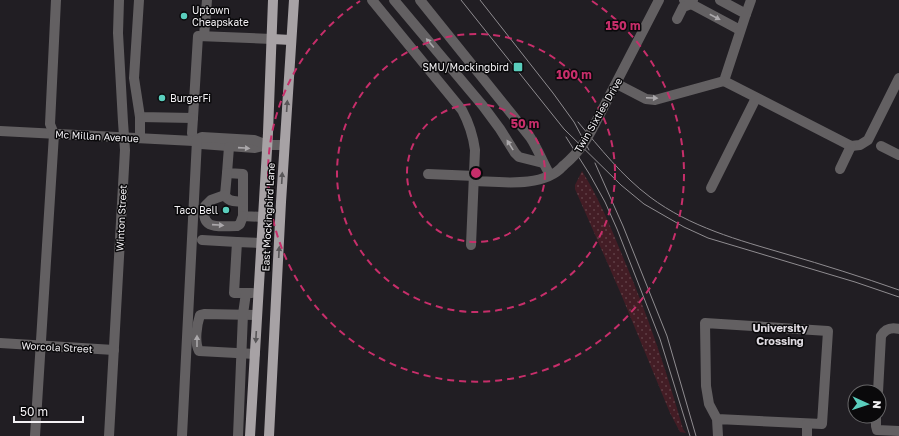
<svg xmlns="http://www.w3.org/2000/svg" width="899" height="436" font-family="'Golos Text',sans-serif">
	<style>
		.grass { fill: url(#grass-dots) }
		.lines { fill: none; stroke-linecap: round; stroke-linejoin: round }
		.minor { stroke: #636062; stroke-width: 10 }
		.major { stroke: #a7a2a5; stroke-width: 10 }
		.tram { stroke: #8f8c90; stroke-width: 1 }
		.minor-bridge { stroke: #636062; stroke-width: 10 }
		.oneway { fill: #aba8ab }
		.oneway2 { fill: #585658 }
		.ring { fill: none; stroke: #c72e6a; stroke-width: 2; stroke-dasharray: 7 5 }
		.poi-dot { fill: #5acebd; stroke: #0a090b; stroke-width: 1.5 }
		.labels { text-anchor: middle; stroke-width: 3; stroke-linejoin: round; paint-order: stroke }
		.poi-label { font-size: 10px; fill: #f3f1f4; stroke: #0a090b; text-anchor: start }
		.street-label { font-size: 10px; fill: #f3f1f4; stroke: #0a090b }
		.neighbourhood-label { font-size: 11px; font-weight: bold; fill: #e0dce2; stroke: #0a090b }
		.centre { fill: #c72e6a; stroke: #0a090b; stroke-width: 2 }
		.ring-label { font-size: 12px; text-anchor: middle; font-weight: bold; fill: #c72e6a; stroke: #0a090b; stroke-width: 3; stroke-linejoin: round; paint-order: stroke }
	</style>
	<defs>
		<pattern id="grass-dots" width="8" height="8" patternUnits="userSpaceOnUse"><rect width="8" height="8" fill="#431d25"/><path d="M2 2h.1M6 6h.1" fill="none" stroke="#5f3e45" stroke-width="1.8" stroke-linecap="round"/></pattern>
	</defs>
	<rect width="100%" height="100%" fill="#211e23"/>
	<!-- grass -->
	<path class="grass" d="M582 171C600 200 612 230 625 262 648 316 667 372 683 429L686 433 680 432 670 413 621 294 575 189V185Z"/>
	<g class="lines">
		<!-- minor -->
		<g class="minor">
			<polyline points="139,0 134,78 140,117 193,118 198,36 272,39"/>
			<path d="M372 0 462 110C469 123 473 135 475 150L471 245"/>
			<polyline points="394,0 483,106 500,129 515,153 519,157 543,163"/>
			<path d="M420 0 530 137C538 149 543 163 550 175"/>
			<polyline points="684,0 740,30"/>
			<polyline points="746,14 751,0"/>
			<polyline points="677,19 683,7 691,4 693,0"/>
			<polyline points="204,36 207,0"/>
			<polyline points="724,81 851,146 860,145 868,140 899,78"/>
			<polyline points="617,84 646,99 655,100 724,81 746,14 720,0"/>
			<polyline points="599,116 659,0"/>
			<polyline points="193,118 192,133 194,141"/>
			<polyline points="0,131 194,141 201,144 255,148 267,145 284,145"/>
			<polyline points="140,138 140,117"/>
			<polyline points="194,141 202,137 254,140 267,145"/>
			<polyline points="881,146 899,155"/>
			<polyline points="229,147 227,173 243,174 243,216 263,217"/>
			<polyline points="840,169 851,146"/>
			<path d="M227 173 225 195C228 202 235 201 242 202"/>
			<polyline points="428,174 475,176"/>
			<path d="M475 181C501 182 544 188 563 166"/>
			<polyline points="711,188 756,98"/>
			<path d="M225 195 211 200 205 206C200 231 219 226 237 226L240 224 243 216"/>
			<polyline points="202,240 237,242"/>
			<polyline points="252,293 234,293 237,242 261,243"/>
			<polyline points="0,343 114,350"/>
			<path d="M255 354 199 351C194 342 197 324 200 315L204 314 257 315"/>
			<path d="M878 392 881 336C885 329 891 327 899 329"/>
			<polyline points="876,416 876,426 877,430 899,431"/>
			<polyline points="717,419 822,424 828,331 705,323 706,386 709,404 717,419 718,436"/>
			<polyline points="35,436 54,134 50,124 56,0"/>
			<polyline points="109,436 125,150 123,122 118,33 119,0"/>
			<polyline points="182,436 197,140"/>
			<polyline points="238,436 243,314 246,293"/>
			<polyline points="807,436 807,424"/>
		</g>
		<!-- major -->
		<g class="major">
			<polyline points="272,39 291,40"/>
			<polyline points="250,436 268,133 273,0"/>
			<polyline points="269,436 281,202 294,0"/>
		</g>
		<!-- tram -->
		<g class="tram">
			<polyline points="461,0 564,129 621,185 644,204 684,227 708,238 855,282 899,297"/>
			<polyline points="480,0 553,93 574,122 589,150"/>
			<path d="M578 122C600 148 622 176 650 197 690 227 738 240 786 254 824 265 862 277 899 290"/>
			<polyline points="566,137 590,175 605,202 617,229 660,339 690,436"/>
			<polyline points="595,163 623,226 667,336 696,436"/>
		</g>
		<!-- minor-bridge -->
		<path class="minor-bridge" d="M563 166C581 151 589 136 599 116"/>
	</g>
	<!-- one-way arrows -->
	<defs><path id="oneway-solid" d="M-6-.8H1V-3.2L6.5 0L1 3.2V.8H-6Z"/></defs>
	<g class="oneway">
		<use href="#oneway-solid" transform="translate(715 17) rotate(28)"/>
		<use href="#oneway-solid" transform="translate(430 43) rotate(-130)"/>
		<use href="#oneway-solid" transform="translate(652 98) rotate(2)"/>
		<use href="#oneway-solid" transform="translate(510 145) rotate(-122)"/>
		<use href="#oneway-solid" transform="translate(244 148) rotate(4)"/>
		<use href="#oneway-solid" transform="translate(218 225) rotate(4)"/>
		<use href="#oneway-solid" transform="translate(197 341) rotate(-90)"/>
	</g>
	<g class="oneway2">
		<use href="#oneway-solid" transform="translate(287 106) rotate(-86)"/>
		<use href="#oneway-solid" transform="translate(282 178) rotate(-87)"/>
		<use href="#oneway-solid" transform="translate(279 252) rotate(-87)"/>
		<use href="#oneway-solid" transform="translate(256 337) rotate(93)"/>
	</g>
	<!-- distance rings -->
	<g class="ring">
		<circle cx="476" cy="173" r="69"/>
		<circle cx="476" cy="173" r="139"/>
		<path d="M592 1A208 208 0 1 1 360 1"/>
	</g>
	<!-- markers -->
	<g class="poi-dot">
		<circle cx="184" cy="16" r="4"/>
		<rect x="513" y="62" width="10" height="10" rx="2"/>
		<circle cx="162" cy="98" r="4"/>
		<circle cx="226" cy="210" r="4"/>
	</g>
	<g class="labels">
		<!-- poi labels -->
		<g class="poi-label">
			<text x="192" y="14">Uptown<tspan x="192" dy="12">Cheapskate</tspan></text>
			<text x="509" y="71" text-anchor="end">SMU/Mockingbird</text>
			<text x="170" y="102">BurgerFi</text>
			<text x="218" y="214" text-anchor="end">Taco Bell</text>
		</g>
		<!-- street labels -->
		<g class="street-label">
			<text transform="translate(598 115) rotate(-60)" y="4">Twin Sixties Drive</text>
			<text transform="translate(97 136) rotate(3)" y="4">Mc Millan Avenue</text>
			<text transform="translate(268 217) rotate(-87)" y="4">East Mockingbird Lane</text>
			<text transform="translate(121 218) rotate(-87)" y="4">Winton Street</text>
			<text transform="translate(57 347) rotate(3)" y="4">Worcola Street</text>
		</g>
		<!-- neighbourhood labels -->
		<g class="neighbourhood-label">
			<text x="780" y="332">University<tspan x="780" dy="13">Crossing</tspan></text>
		</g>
	</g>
	<circle cx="476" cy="173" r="6" class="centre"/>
	<g class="ring-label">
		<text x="623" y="30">150 m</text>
		<text x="574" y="79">100 m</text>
		<text x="525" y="128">50 m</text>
	</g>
	<!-- north arrow -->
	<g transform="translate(867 404) rotate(93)"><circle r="19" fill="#0a090b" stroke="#676668"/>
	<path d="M0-3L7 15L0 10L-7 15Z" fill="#5acebd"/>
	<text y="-6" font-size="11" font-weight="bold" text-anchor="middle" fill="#f3f1f4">N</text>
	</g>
	<!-- scale -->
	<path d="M14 416v6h69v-6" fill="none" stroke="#f3f1f4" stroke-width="2"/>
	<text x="20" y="416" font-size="12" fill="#f3f1f4" stroke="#0a090b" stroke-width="3" paint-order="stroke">50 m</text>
</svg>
